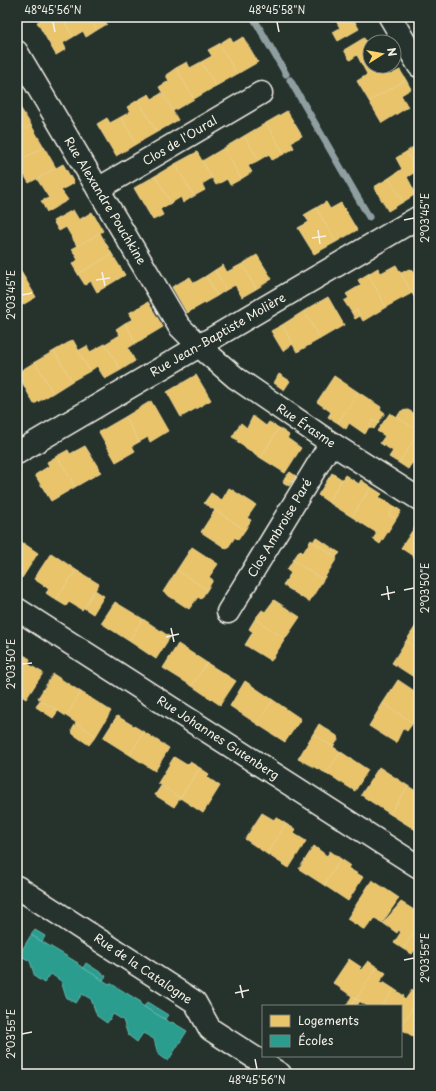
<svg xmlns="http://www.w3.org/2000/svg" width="436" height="1091" font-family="'Playpen Sans',sans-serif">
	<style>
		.homes { fill: #e9c46a; stroke: #ecd290 }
		.schools { fill: #2a9d8f; stroke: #67b6aa }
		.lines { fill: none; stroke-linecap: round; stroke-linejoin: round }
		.stream { stroke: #8f9fa1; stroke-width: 7 }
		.street-casing { stroke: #f4f1e8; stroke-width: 25 }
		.street { stroke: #26332d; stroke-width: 22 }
		.ticks { fill: none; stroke: #f4f1e8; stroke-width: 1.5 }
		.labels { text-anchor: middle; stroke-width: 4; stroke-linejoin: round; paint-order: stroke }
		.street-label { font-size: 12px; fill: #f4f1e8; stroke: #26332d }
		.neatline { fill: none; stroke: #f4f1e8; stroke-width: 1.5 }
		.ticks-label { font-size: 10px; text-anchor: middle; fill: #f4f1e8 }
	</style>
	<rect width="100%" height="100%" fill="#26332d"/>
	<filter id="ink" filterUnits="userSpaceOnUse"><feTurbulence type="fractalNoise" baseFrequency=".025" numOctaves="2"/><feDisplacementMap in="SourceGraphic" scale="8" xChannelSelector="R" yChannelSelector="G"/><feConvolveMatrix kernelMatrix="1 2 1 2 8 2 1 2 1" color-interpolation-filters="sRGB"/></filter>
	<g filter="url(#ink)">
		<!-- homes -->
		<g class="homes">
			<polygon points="45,17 62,17 73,37 63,43 66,49 56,55 37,22"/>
			<polygon points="62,17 89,17 97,30 86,37 83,31 73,37"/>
			<polygon points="89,17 107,17 104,19 107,24 97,30"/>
			<polygon points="334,17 359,17 354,20 359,29 338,41 333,32 340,28"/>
			<polygon points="230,37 233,43 243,37 258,62 237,74 219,44"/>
			<polygon points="364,38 370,48 370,66 381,66 367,74 357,55 350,60 344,50"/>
			<polygon points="219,44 237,74 216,86 201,62 212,56 208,50"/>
			<polygon points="187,62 190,68 201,62 216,86 194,99 176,68"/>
			<polygon points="381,66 384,66 390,75 400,70 406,80 369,101 357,81"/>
			<polygon points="176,68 194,99 173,111 159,87 169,81 166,75"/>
			<polygon points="406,80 411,89 401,95 408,107 382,123 369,101"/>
			<polygon points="162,93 178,120 157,132 138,100 149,94 152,99"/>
			<polygon points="138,100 157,132 136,144 121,117 130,112 127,107"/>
			<polygon points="18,104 31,125 17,133 17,105"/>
			<polygon points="287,111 302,136 291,142 294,148 284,154 266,123"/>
			<polygon points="121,117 136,144 116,156 97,124 107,118 110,123"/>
			<polygon points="266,123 284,154 272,160 269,154 259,160 244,136"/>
			<polygon points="31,125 44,147 17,162 17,133"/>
			<polygon points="244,136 259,160 248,166 252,172 241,179 224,148"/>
			<polygon points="415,146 419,153 419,169 417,171 406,152"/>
			<polygon points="44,147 56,168 29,183 23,173 17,176 17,162"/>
			<polygon points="224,148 241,179 230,185 227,179 216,185 202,161"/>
			<polygon points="197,152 212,178 202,184 205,190 194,196 175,164"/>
			<polygon points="406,152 417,171 407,177 416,194 403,202 389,178 402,169 396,158"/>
			<polygon points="63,164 74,183 61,190 68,200 47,212 41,201 49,198 37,179"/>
			<polygon points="175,164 194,196 183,203 181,197 171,203 155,176"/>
			<polygon points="155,176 171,203 160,209 163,215 153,220 134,188"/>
			<polygon points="389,178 403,202 388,211 374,187"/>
			<polygon points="326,202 330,209 341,203 357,230 336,242 316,208"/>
			<polygon points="316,208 336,242 314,254 298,228 309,222 304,215"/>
			<polygon points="73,210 79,220 92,212 103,231 77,246 66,227 59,231 53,221"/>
			<polygon points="100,233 112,254 78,274 72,264 78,260 72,249"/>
			<polygon points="112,254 125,275 97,292 91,281 85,285 78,274"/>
			<polygon points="257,255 272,279 256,289 242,264"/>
			<polygon points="242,264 256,289 242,297 235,285 226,290 215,270 223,265 227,272"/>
			<polygon points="17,265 36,297 17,308"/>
			<polygon points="396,265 412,293 386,307 368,274 378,268 381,273"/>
			<polygon points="409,269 419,276 419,299 416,300 401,273"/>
			<polygon points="215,270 226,290 217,296 206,276"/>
			<polygon points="368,274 386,307 363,321 357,310 352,313 344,301 349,298 346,294 361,285 358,280"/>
			<polygon points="206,276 217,296 187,313 172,287 190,277 194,283"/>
			<polygon points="328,297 344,325 320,339 304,311"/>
			<polygon points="148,302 163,327 136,343 125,323 133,319 129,313"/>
			<polygon points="357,310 360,316 355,319 352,313"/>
			<polygon points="304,311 320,339 297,352 282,325"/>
			<polygon points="125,323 136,343 128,348 135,361 121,370 105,344 120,335 116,329"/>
			<polygon points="282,325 293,344 283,351 271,331"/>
			<polygon points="73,340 90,371 72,381 54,351"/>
			<polygon points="105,344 121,370 105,379 97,366 90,371 78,351 87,346 90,352"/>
			<polygon points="54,351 72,381 53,393 35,362"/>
			<polygon points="35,362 53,393 34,404 17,373"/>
			<polygon points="279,374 290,381 284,390 274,383"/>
			<polygon points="196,375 211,400 181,417 167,392"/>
			<polygon points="334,376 358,392 338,423 328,417 331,412 317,402"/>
			<polygon points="358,392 381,407 380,409 385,413 378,423 373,420 365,434 349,423 346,429 338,423"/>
			<polygon points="151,401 168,431 150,442 148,437 139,442 125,417"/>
			<polygon points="408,410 419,416 419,431 397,417 401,411"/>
			<polygon points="390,413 419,431 399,463 389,457 393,451 380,443 385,436 377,431"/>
			<polygon points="253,416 266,426 269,422 279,428 261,458 237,442 238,440 232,437 241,423 247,428"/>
			<polygon points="125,417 139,442 132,446 135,451 116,462 99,432"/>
			<polygon points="373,420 378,423 374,429 369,427"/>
			<polygon points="279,428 289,435 287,438 301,448 285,473 261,458"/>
			<polygon points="419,432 419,468 412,463 408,469 399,463"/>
			<polygon points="85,446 101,472 75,487 57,456 68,450 70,454"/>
			<polygon points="57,456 75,487 51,501 35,475 49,466 47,462"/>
			<polygon points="290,472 296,476 292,482 285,478"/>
			<polygon points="332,473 343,480 328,502 318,495"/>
			<polygon points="345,475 359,484 361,480 371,487 352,517 328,502"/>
			<polygon points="285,478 292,482 289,486 283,482"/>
			<polygon points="371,487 382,494 379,497 394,506 389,515 396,519 380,544 373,539 377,533 352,517"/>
			<polygon points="229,488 256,505 247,518 251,520 245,530 204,503 211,493 222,500"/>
			<polygon points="394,506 401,511 396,519 389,515"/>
			<polygon points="215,510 245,530 238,540 235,537 227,549 201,532"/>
			<polygon points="418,522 419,523 419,560 401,548"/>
			<polygon points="316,537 335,550 332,554 313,542"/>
			<polygon points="17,539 38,553 22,578 17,574"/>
			<polygon points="311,540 337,558 323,580 293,560 300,550 303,553"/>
			<polygon points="192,547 218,564 209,577 213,580 207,590 177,570"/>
			<polygon points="335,550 340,553 336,557 332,554"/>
			<polygon points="51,553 76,570 56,600 46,593 49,589 34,579"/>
			<polygon points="293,560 323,580 309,602 283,585 291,573 287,570"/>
			<polygon points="76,570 99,584 82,610 69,602 66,606 56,600"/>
			<polygon points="177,570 207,590 201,599 198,597 189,609 163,592"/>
			<polygon points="95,590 104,596 93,614 84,608"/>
			<polygon points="274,600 300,617 285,639 255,619 262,610 265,612"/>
			<polygon points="115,602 143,619 129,641 101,623"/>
			<polygon points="143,619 170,637 156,659 129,641"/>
			<polygon points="255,619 285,639 271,661 245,645 253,632 249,629"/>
			<polygon points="419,621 419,650 406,641"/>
			<polygon points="406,641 419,650 419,677 417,679 392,663"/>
			<polygon points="178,644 207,663 192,686 163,668"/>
			<polygon points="22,654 30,659 28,664 43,673 26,699 17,693 17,661"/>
			<polygon points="207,663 236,681 220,705 192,686"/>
			<polygon points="53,674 81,692 66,716 38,698"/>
			<polygon points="398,680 419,694 419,706 417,709 419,713 413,723 383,703"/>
			<polygon points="245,681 273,700 257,724 230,706"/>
			<polygon points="81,692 111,711 96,736 66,716"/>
			<polygon points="40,700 58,711 53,718 36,707"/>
			<polygon points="273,700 301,719 285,742 257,724"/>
			<polygon points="383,703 413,723 407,731 403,728 396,743 369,726"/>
			<polygon points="117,716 144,732 130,755 103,738"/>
			<polygon points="76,723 96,736 89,745 73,734 72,730"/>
			<polygon points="319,724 337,736 338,740 333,747 313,734"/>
			<polygon points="144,732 169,748 155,771 130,755"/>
			<polygon points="313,734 341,752 326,773 298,759"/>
			<polygon points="341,752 368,770 355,791 326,773"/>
			<polygon points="174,757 187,765 190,762 200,768 180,798 158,783"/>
			<polygon points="379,767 408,786 390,814 361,795"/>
			<polygon points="200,768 209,774 207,777 220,786 203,813 180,798"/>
			<polygon points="161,786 180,798 174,807 155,795"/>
			<polygon points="408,786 419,793 419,832 390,814"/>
			<polygon points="262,813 274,820 276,817 286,824 267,854 245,839"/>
			<polygon points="286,824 295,829 293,833 306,841 289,868 267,854"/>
			<polygon points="314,846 327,856 330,851 341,859 324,885 299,869"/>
			<polygon points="341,859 350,865 348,868 363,877 348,901 324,885"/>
			<polygon points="372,880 399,898 382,923 375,918 372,922 371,922 365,930 347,919"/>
			<polygon points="401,902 419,913 419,924 403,949 394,943 401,932 398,930 397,933 383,923"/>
			<polygon points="419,924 419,944 412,954 403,949"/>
			<polygon points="349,959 361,967 359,969 361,970 368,961 377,967 356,999 333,983"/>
			<polygon points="377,967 386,973 379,983 382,984 383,982 394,989 382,1006 367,1006 356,999"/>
			<polygon points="394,989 404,996 403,998 405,1000 412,990 419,994 419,998 401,1026 401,1006 382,1006"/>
			<polygon points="352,996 356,999 351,1006 346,1006"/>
			<polygon points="419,998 419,1040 401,1029 401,1026"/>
			<polygon points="356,999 360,1001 357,1006 351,1006"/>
		</g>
		<!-- schools -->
		<g class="schools">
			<polygon points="35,930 45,936 42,942 31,935"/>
			<polygon points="31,935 78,963 77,964 109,984 110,983 141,1002 140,1004 171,1023 172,1022 187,1031 168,1061 158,1054 154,1039 143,1033 137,1042 128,1035 123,1020 113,1014 107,1023 97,1016 91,999 82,994 76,1003 66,997 61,981 51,974 44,983 35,977 30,961 19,955"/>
			<polygon points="86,963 106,976 103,980 83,968"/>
			<polygon points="147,1002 168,1015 165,1019 144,1007"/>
		</g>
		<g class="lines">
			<!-- stream -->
			<g class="stream">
				<polyline points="253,17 286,74"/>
				<polyline points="290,80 369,217"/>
			</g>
			<!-- street casing -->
			<g class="street-casing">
				<g id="street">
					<polyline points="390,17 419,66"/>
					<polyline points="17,52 179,326 199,346 236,378 331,443 419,499"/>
					<polyline points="98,189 261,93"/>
					<polyline points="17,453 419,217"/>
					<polyline points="17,609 419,867"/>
					<polyline points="228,612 331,443"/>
					<polyline points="17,887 195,1002 210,1029 280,1074"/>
				</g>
			</g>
			<!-- street -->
			<use href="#street" class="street"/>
		</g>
	</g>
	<!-- ticks -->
	<path class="ticks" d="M53 22 55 32M277 22 279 32M404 220 414 218M318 230 320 244M312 238 326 236M102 272 105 286M96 280 110 278M22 295 32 293M387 586 389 600M404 590 414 588M381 595 395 592M171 628 174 642M166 637 179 634M22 664 32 663M404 960 414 958M240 985 243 998M235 993 249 990M22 1034 32 1032M255 1059 257 1069"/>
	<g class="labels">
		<!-- street labels -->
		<g class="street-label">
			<text transform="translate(180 141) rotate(-31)" y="4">Clos de l'Oural</text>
			<text transform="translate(105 201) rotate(59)" y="4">Rue Alexandre Pouchkine</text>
			<text transform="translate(218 335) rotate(-30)" y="4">Rue Jean-Baptiste Molière</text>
			<text transform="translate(306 426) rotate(34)" y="4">Rue Érasme</text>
			<text transform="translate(280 528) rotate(-59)" y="4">Clos Ambroise Paré</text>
			<text transform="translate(218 738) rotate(33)" y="4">Rue Johannes Gutenberg</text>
			<text transform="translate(143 969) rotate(34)" y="4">Rue de la Catalogne</text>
		</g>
	</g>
	<!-- margin -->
	<rect width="436" height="1091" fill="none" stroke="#26332d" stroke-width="44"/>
	<!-- legend -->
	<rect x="262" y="1005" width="140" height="52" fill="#26332d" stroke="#787f78"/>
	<rect x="270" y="1015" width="20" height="12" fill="#e9c46a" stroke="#787f78"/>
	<text x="298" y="1025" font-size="12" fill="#f4f1e8">Logements</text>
	<rect x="270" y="1035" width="20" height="12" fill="#2a9d8f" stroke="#787f78"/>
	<text x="298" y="1045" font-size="12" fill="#f4f1e8">Écoles</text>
	<!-- north arrow -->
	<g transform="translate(382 54) rotate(79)"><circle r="19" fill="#26332d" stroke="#787f78"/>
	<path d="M0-3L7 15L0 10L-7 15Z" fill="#ffd166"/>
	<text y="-6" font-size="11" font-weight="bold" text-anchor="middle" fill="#f4f1e8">N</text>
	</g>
	<rect x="22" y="22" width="392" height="1047" class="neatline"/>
	<g class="ticks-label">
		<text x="53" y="14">48°45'56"N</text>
		<text x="277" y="14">48°45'58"N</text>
		<text transform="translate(425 218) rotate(-90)" y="4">2°03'45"E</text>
		<text transform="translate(11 295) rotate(-90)" y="4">2°03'45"E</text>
		<text transform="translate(425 588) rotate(-90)" y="4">2°03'50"E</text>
		<text transform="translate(11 664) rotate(-90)" y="4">2°03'50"E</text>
		<text transform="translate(425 958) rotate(-90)" y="4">2°03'55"E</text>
		<text transform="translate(11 1034) rotate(-90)" y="4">2°03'55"E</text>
		<text x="257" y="1084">48°45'56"N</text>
	</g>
</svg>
